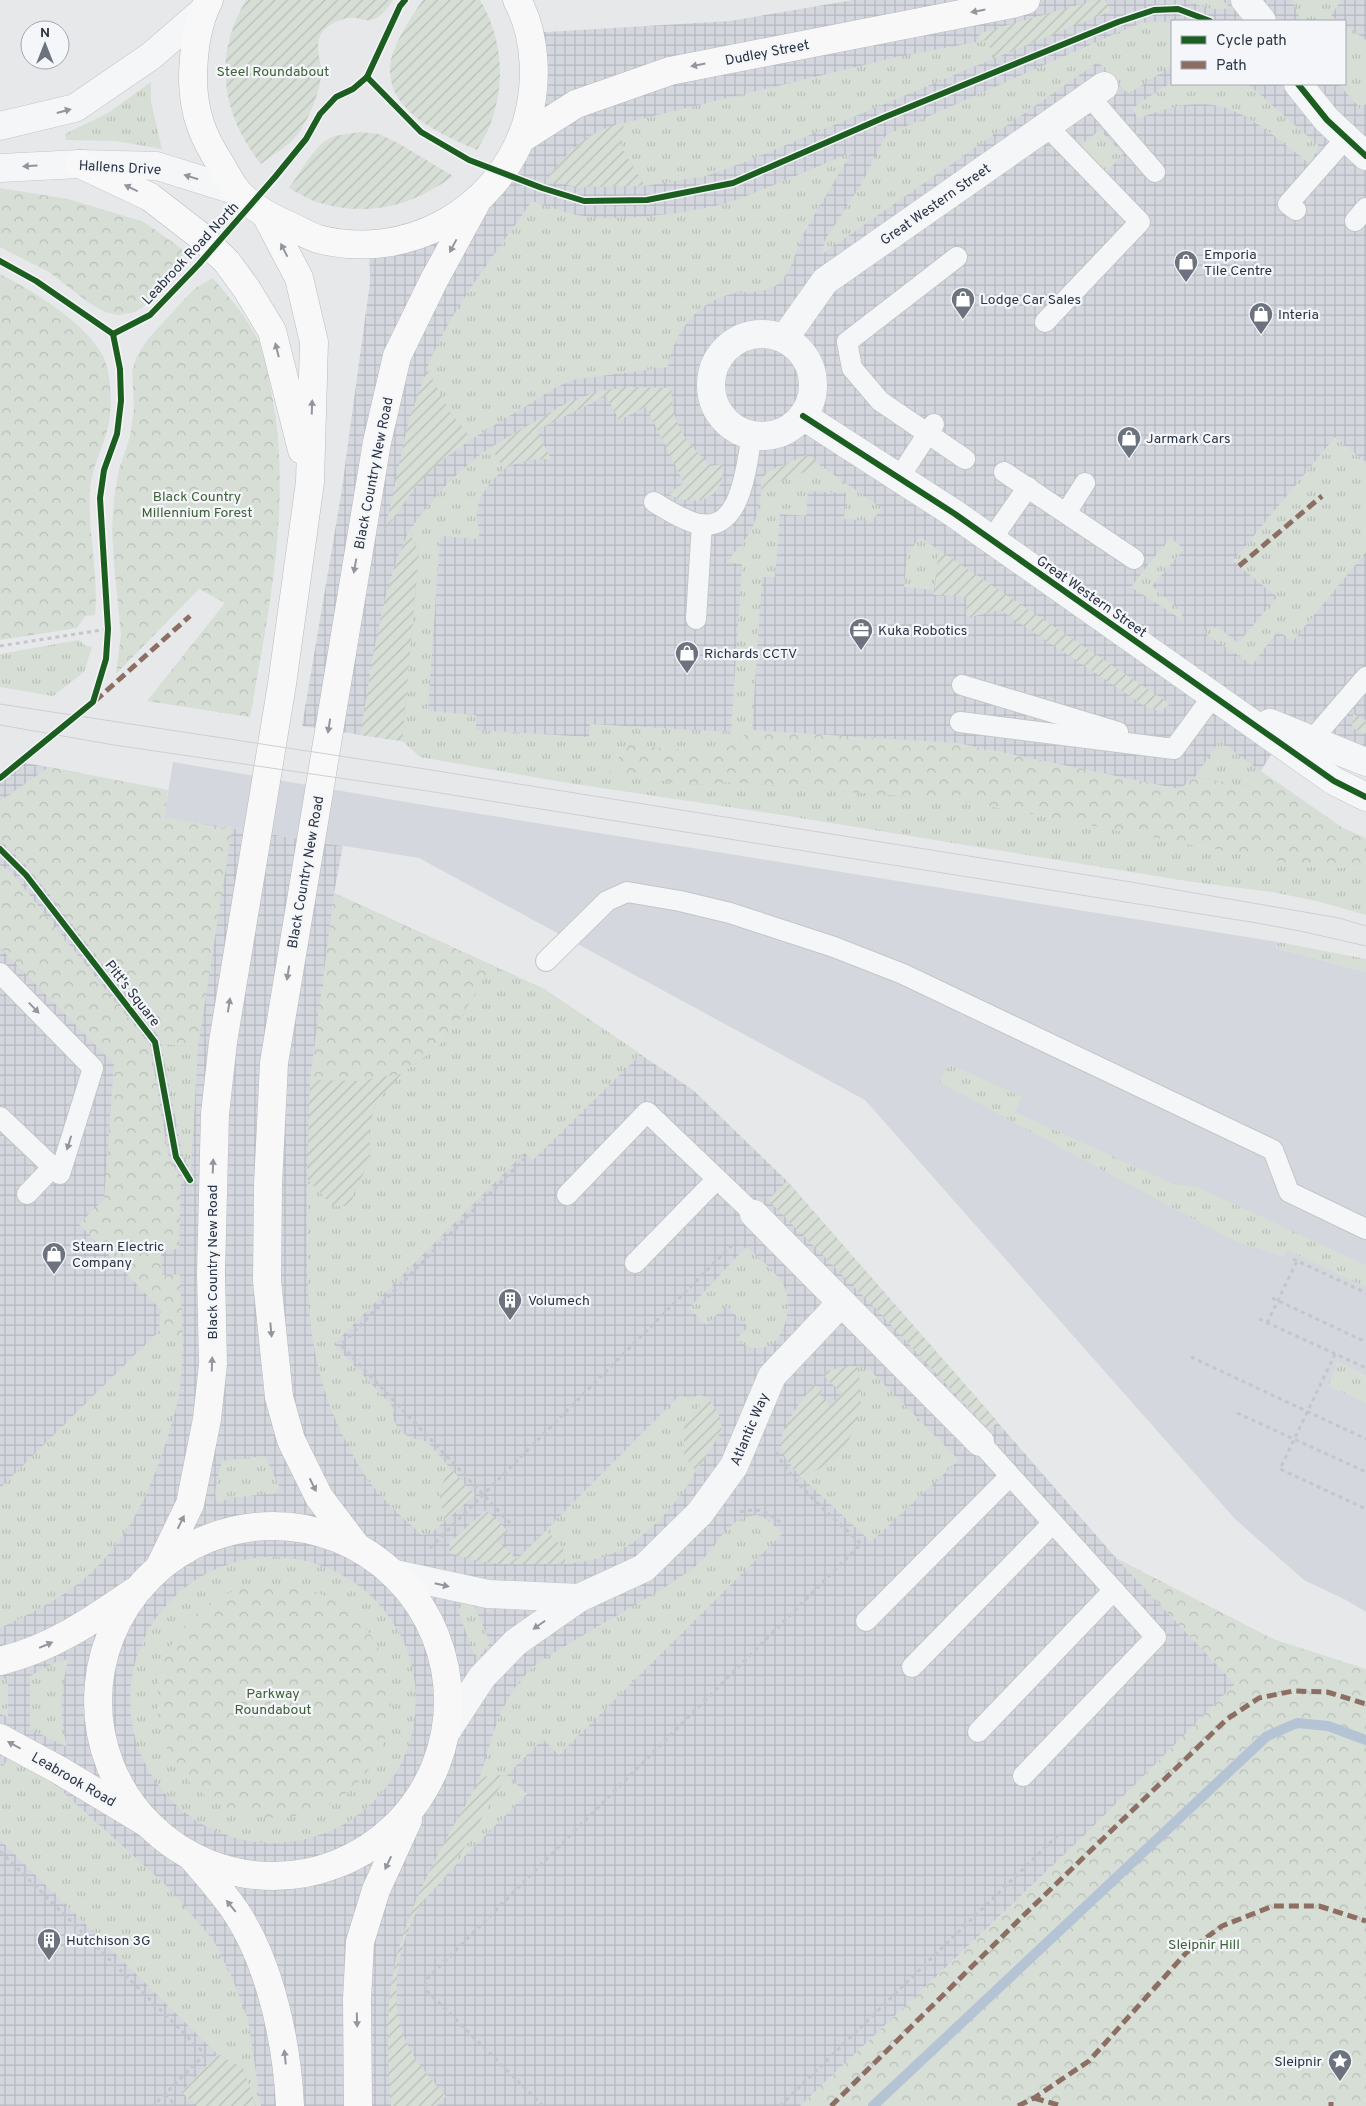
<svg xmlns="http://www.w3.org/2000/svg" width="1366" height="2106" font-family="Overpass,sans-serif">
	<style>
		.built { fill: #d4d7dd }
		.industrial { fill: url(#industrial-grid); fill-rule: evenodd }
		.grass { fill: url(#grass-tufts) }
		.forest { fill: url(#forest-crowns) }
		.garden { fill: url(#garden-furrows) }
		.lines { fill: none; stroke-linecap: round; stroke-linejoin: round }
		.stream { stroke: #b4c4d5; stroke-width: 10 }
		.service-casing { stroke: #c4c6c8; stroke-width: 22 }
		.minor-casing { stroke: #c4c6c8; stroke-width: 29 }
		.primary-casing { stroke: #c2c5c8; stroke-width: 29 }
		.trunk-casing { stroke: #b8bbbf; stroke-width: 29 }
		.path { stroke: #c5c6ca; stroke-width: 3; stroke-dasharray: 4 4; stroke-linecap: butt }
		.service { stroke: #f5f6f7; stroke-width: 20 }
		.minor { stroke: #f5f6f7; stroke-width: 28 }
		.primary { stroke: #f8f8f8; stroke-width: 28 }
		.trunk { stroke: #f8f8f8; stroke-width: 28 }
		.tram { stroke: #cecfd2; stroke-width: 1 }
		.quiet { stroke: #8d6e63; stroke-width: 5; stroke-dasharray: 10 5; stroke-linecap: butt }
		.cycleway-casing { stroke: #f4f6f9; stroke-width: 9 }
		.cycleway { stroke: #1b5e20; stroke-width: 6 }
		.oneway { fill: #92969e }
		.oneway2 { fill: #90959e }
		.labels { text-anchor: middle; stroke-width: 4.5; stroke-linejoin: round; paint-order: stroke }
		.street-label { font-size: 14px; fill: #2b3445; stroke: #f4f6f9 }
		.park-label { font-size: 14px; fill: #3f6138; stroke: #f4f6f9 }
		.poi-label { font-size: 14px; fill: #2b3445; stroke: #f4f6f9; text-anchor: start }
	</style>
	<defs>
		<pattern id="industrial-grid" width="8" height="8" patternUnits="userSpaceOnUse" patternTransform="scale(1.25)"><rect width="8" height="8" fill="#d4d7dd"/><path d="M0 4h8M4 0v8" fill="none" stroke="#b6b9bf"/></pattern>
		<pattern id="grass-tufts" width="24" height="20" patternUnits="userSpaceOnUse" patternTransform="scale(1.25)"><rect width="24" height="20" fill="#d6ded6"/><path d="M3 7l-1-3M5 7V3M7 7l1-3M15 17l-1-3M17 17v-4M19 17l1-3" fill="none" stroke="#b8bfb9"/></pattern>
		<pattern id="forest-crowns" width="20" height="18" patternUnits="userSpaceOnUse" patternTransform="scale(1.25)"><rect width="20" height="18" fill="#d6ded6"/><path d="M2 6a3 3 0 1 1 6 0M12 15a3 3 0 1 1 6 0" fill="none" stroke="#b8bfb9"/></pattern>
		<pattern id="garden-furrows" width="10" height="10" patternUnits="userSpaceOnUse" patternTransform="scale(1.25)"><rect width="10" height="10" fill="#d6ded6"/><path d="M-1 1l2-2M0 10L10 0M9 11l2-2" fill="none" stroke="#b8bfb9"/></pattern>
	</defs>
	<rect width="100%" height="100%" fill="#e6e8ea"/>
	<!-- built -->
	<polygon class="built" points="173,762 418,804 1278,942 1276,948 1366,972 1366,1612 1346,1600 1304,1580 1235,1519 865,1100 419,858 164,817"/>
	<!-- industrial -->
	<g class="industrial">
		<path d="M853 0H1366V776L1282 737 1230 820 691 785 302 726 341 495 370 282 369 244 441 226 521 139 529 33 730 21ZM1172 21H1345V84H1172Z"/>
		<polygon points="20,762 81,773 164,817 343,846 334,893 544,989 693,1090 787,1181 1116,1558 1235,1684 1085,1835 800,2106 0,2106 0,778"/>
	</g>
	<!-- grass -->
	<g class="grass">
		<path d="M1187 0H1222L1231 8C1214 11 1203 8 1187 0Z"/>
		<polygon points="1292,0 1341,0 1331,16 1339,21 1301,21"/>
		<polygon points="1159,21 1172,22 1172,66 1128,94 1098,62 821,255 825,240 862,183 886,135 1119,32 1141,23"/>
		<polygon points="1345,25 1366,40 1366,104 1360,109 1339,84 1345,84"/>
		<polygon points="986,40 995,58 745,162 706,176 645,186 623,150 620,141 624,123 897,57"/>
		<polygon points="151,82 151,102 162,149 116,141 66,140 65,134 108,113"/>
		<path d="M1172 82V84H1248L1319 146 1310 164C1247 115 1220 84 1138 119L1132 108Z"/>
		<polygon points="1100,130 1123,154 1104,175 1078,147"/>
		<path d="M852 152C836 179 820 205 805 231 796 248 794 268 780 282 768 294 751 291 736 293 699 300 674 331 668 367L572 380 555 388 472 439 449 411 427 369C448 312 497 252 532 201 552 208 571 215 591 217 625 221 703 212 735 200 774 186 813 168 852 152Z"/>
		<polygon points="1335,437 1366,462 1366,552 1293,641 1278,631 1252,665 1203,632 1208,628 1218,627 1238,643 1277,597 1233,561"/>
		<path d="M491 447 504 469C490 482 474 499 477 520 478 527 480 532 479 539L440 536 428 711 476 715V730L589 737 590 724 731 732 742 564 726 562C750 535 756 529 761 492L772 484 821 466 882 508 872 521 844 519 846 493 808 491 806 516 780 514 775 577H762L752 730 720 754 627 745 691 785 733 782 969 802 1302 866 1366 869V915L1317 901 1272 892 1193 882 782 815 568 783 420 757 402 741 419 552 409 531C432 498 457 470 491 447Z"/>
		<polygon points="920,537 939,550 934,590 904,587 907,555"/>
		<polygon points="1170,537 1184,549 1152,586 1180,610 1184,621 1131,587"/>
		<polygon points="79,640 84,645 92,647 84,672 53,696 0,687 0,654"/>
		<polygon points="1219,741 1261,771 1251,787 1195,777"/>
		<polygon points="1278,942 1366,959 1366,972 1276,948"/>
		<path d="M491 965 544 989 641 1054 533 1160 524 1153 334 1344 393 1407C391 1422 399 1433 413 1438 418 1440 424 1440 428 1443 437 1451 444 1462 452 1470 435 1487 440 1500 445 1521L430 1534 422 1535C401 1516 379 1497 364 1474 343 1440 325 1401 317 1362 304 1303 307 1239 307 1179L333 1206H351L355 1188 370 1162 369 1125 376 1103 401 1074 436 1049 463 1015Z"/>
		<polygon points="161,1044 198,1047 191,1170 182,1153"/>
		<polygon points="950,1064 1022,1097 1015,1112 1174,1184 1197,1187 1366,1265 1366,1287 1287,1250 1284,1257 1233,1240 939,1082"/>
		<path d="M746 1247C760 1258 775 1270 784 1286 795 1309 782 1357 750 1347 745 1346 740 1342 736 1339L748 1327 726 1306 706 1325 689 1308Z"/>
		<path d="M159 1331 183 1342C182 1357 182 1373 180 1388 178 1405 172 1423 167 1439 151 1489 133 1530 96 1568 69 1595 34 1612 0 1628V1488Z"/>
		<polygon points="1338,1362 1366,1375 1366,1403 1328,1386"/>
		<path d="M857 1366 870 1370 959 1460 871 1542 799 1475C806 1473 815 1471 821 1468 848 1455 859 1421 860 1393 861 1384 858 1374 857 1366Z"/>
		<path d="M681 1394 689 1399 699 1395 707 1397 684 1426V1455L696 1471C680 1502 644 1542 611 1554 596 1560 581 1562 565 1564L563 1548 546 1530Z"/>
		<path d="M265 1456 279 1486 278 1493 229 1498 218 1503C211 1495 220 1471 222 1461Z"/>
		<path d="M757 1515 768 1520 783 1533 559 1755 543 1739 507 1775 527 1794 449 1872 507 1775 480 1777C492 1739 499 1701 528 1672 540 1659 557 1651 572 1642 612 1617 654 1596 692 1569 717 1551 722 1518 757 1515Z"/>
		<circle cx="273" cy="1700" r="143"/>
		<polygon points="464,1602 474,1605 490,1643 479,1657 474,1654 459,1613 459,1607"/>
		<path d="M68 1659C61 1692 59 1714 67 1747L30 1729V1676L56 1662Z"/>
		<polygon points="8,1678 8,1717 0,1714 0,1680"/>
		<polygon points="11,1755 53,1783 168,1887 214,1941 232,1977 248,2019 261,2106 256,2106 243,2068 217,2054 0,1840 0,1765 3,1766"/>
	</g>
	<!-- forest -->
	<g class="forest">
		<polygon points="0,188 68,199 144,222 185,251 178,273 153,300 135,312 118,315 105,312 89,303 49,272 0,247"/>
		<path d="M0 274C33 291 85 322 103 356 112 373 112 409 108 427 103 448 92 467 90 489 87 530 99 574 95 615L85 616 77 628 0 640Z"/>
		<path d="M213 278C227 295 243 313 254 332 264 349 267 372 271 390 293 500 269 609 250 717L147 701 225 603 199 589 116 674 121 635 114 563 112 529 114 499 119 469 130 437 134 409 132 371 137 356 148 339 194 289Z"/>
		<polygon points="752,730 958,743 1179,789 1195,777 1251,787 1261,771 1343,828 1366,838 1366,869 1302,866 969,802 733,782 691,785 609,773 627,745 720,753"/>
		<polygon points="49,767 168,790 164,817 232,829 198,1047 161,1044 160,1038 28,867 0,840 0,801"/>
		<polygon points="0,865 12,873 150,1045 168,1154 181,1180 179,1249 161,1250 162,1275 180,1274 183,1342 159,1331 160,1309 79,1224 104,1199 114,1064 0,948"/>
		<polygon points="334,893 491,965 463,1015 436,1049 401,1074 358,1081 310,1080"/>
		<polygon points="1116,1558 1273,1639 1366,1669 1366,2106 800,2106 1085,1835 1235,1684"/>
		<circle cx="274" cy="1701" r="117"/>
	</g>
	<!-- garden -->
	<g class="garden">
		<path d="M246 0H393C388 7 383 16 374 19 367 22 363 19 356 18 344 16 324 25 320 36 315 48 321 60 321 71 322 89 308 121 297 135 289 146 272 155 261 164 221 114 213 56 246 0Z"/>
		<path d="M423 0H480C502 37 506 82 491 122 488 132 482 141 477 150 444 135 392 115 390 72 388 51 411 17 423 0Z"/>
		<polygon points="1095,0 1105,0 1111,11 995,58 986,40 977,42 980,33"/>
		<path d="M624 123 620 140 623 150 645 186 578 187 546 181C565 153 590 129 624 123Z"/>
		<path d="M360 132 379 134 396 142 453 176C412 206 367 218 317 202 308 199 298 193 289 188 300 173 310 153 325 141 334 134 349 134 360 132Z"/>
		<polygon points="427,369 449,411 472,439 438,463 416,486 385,530 408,423"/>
		<path d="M629 387 671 388C673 428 684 439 711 466L722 464C727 499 695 509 668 494L684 483 646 407 619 420 606 396 537 430 551 459C533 459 519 461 504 469L491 447 570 401 600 391Z"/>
		<polygon points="806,455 813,458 821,466 772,484 761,492 761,478 771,470"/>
		<path d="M409 531 419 552 402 741 360 735C372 667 379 594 409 531Z"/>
		<polygon points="939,550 1170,704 1161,711 1148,708 1000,610 966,618 967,597 934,595"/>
		<polygon points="1353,714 1366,720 1366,734 1352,728"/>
		<polygon points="401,1074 376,1103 369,1125 370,1162 355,1188 351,1206 333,1206 307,1179 310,1080 358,1081"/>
		<polygon points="787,1181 998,1422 989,1430 876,1309 768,1200"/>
		<path d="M846 1366H857C859 1379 863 1395 860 1408 856 1431 842 1458 821 1468 815 1471 806 1473 799 1475 792 1466 782 1457 781 1445 779 1429 804 1397 814 1384L822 1391 819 1394 830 1405 842 1393 823 1375 828 1371Z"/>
		<path d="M707 1397C714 1405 723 1417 721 1429 719 1438 702 1462 696 1471L684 1455V1426Z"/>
		<path d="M452 1470 475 1495 445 1521C440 1500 435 1487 452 1470Z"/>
		<polygon points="486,1510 508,1531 498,1541 517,1559 546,1530 563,1548 565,1564 500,1564 478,1561 449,1553 450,1542"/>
		<path d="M507 1775C488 1806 471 1839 450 1870 441 1884 427 1894 419 1908 396 1946 388 2004 407 2044 417 2064 432 2080 446 2096L436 2106H391C388 2061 385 2013 394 1968 402 1930 418 1893 436 1858 450 1830 467 1805 480 1777Z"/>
		<polygon points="217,2054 243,2068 256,2106 197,2106 181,2092"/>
	</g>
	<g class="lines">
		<!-- stream -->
		<polyline class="stream" points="873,2106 1267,1736 1297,1723 1328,1726 1366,1740"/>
		<!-- service casing -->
		<g class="service-casing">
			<g id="service">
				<polyline points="1089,96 1155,172"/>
				<polyline points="1296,210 1288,204 1346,138"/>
				<polyline points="1355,221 1366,208"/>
				<polyline points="957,257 847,342 852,368 880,401 965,459"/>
				<polyline points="1045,322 1140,222 1047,126"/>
				<polyline points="1004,472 1134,559"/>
				<polyline points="899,478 934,424"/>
				<path d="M654 502C667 510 681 519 695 523 742 537 746 465 752 435"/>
				<polyline points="1066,513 1085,483"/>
				<polyline points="991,540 1028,487"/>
				<polyline points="696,619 702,524"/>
				<polyline points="962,685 1118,732"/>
				<polyline points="960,722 1174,749 1213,696"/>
				<polyline points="1304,749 1366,677"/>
				<polyline points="546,961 607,901 627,892 680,901 730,913 834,947 903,974 1273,1150 1289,1192 1366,1229"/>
				<polyline points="0,973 93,1068 60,1174 0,1117"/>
				<polyline points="27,1194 52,1168"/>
				<polyline points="567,1195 647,1112 754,1214"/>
				<polyline points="635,1263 717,1179"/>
				<polyline points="980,1442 1156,1637 1023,1776"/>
				<polyline points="866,1621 1010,1476"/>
				<polyline points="912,1667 1053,1523"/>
				<polyline points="978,1732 1114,1590"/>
			</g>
		</g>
		<!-- minor casing -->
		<g class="minor-casing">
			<g id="minor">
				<polyline points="1245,0 1262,21"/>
				<polyline points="1298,84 1327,120 1366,156"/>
				<polyline points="0,126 75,108 151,56 203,11"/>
				<polyline points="0,168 80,164 157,166 237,191"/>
				<circle cx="762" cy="385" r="51"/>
				<polyline points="784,339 825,281 1104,86"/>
				<polyline points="803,416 955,514 1334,781 1366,797"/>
				<polyline points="1270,723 1366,762"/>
				<polyline points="754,1214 980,1442"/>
				<polyline points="395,1574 488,1594 579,1598"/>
				<polyline points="446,1732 482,1677 516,1642 579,1598 644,1568 700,1513 734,1466 772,1376 841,1303"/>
			</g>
		</g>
		<!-- primary casing -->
		<g class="primary-casing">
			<g id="primary">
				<path d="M0 1661C51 1649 93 1620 135 1591"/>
				<polyline points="0,1738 59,1770 147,1823"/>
			</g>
		</g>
		<!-- trunk casing -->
		<g class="trunk-casing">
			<g id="trunk">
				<path d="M209 0C196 25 193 53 193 81 194 115 203 137 221 165 226 174 231 183 237 191 251 207 271 218 290 226 299 230 309 236 318 239 406 262 497 212 526 125 538 86 537 36 517 0"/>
				<polyline points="521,139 576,104 670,71 1012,4 1026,0"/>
				<polyline points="80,164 150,197 199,235 227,262 246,288 272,331 302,450"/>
				<circle cx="273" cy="1701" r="175"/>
				<polyline points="356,1546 319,1497 291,1440 279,1397 267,1281 268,1184 274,1063 377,442 397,356 434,280 476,203"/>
				<polyline points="160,1566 190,1504 207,1419 213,1364 211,1273 215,1114 223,1042 282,684 310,482 314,342 299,278 266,215"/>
				<path d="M191 1856C206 1874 223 1892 236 1912 271 1965 287 2044 290 2106"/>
				<polyline points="358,2106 357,1999 360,1942 376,1890 408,1820"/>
			</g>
		</g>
		<!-- path -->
		<g class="path">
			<polyline points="0,646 108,629"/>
			<polyline points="1293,1259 1366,1293"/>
			<polyline points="1272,1298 1366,1342"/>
			<polyline points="1259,1319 1366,1368"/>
			<polyline points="1267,1323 1297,1261"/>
			<polyline points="1335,1354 1280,1469 1366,1509"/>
			<polyline points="1191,1357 1366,1439"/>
			<polyline points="1237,1413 1366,1472"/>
			<path d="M740 1512C761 1508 765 1510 781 1523"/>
			<polyline points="510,1523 341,1345 524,1159"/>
			<polyline points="430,1548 736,1241"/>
			<polyline points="0,1851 205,2054 153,2106"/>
			<polyline points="165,2094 176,2106"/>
			<path d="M543 2106 426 1990V1980L861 1544C832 1515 794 1487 775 1450"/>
			<polyline points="780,2106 1061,1832"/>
		</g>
		<!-- service -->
		<use href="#service" class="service"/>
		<!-- minor -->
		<use href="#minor" class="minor"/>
		<!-- primary -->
		<use href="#primary" class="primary"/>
		<!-- trunk -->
		<use href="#trunk" class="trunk"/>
		<!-- tram -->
		<g class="tram">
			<polyline points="0,704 425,769 1131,882 1339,918 1366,926"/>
			<polyline points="0,725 114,745 421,790 1251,922 1300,931 1366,946"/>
		</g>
		<!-- quiet -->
		<g class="quiet">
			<polyline points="1239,566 1322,496"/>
			<polyline points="95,701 190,616"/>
			<polyline points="1034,2098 1062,2106"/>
			<polyline points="1331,2102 1331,2106"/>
			<polyline points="831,2106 1025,1914 1227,1719 1259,1698 1293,1691 1327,1692 1366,1704"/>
			<polyline points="1018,2106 1034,2098 1089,2061 1186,1953 1222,1926 1273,1906 1319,1906 1366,1921"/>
		</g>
		<!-- cycleway casing -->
		<g class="cycleway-casing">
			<g id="cycleway">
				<polyline points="367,77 421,132 469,160 542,188 584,201 647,200 733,183 885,117 1118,22 1154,10 1178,9 1210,21"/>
				<polyline points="1298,84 1327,120 1366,156"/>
				<polyline points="0,261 36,281 113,334"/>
				<polyline points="113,334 150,315 199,264 275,177 306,139 320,114 336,97 353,89 367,77 400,6 405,0"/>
				<polyline points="803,416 955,514 1334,781 1366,797"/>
				<polyline points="0,778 93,702 106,659 108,629 100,498 104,470 117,434 121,401 120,369 113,334"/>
				<polyline points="0,849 26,875 155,1042 176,1157 190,1180"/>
			</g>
		</g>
		<!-- cycleway -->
		<use href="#cycleway" class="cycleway"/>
	</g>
	<!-- one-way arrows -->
	<defs><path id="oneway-solid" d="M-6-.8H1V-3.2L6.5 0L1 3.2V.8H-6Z" transform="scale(1.25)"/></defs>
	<g class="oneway">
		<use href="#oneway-solid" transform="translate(978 11) rotate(169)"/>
		<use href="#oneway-solid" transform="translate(698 65) rotate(169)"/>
		<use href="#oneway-solid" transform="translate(131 188) rotate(-154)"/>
		<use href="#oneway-solid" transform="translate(453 246) rotate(118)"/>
		<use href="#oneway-solid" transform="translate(284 250) rotate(-117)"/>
		<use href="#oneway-solid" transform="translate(277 350) rotate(-104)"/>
		<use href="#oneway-solid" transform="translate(312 407) rotate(-88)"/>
		<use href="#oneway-solid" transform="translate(355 566) rotate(100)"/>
		<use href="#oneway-solid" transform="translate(329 726) rotate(99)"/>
		<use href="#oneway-solid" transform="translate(288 973) rotate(99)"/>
		<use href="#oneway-solid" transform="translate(229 1005) rotate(-81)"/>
		<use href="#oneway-solid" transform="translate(213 1166) rotate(-88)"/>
		<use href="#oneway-solid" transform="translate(271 1330) rotate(85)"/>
		<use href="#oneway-solid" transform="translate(212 1364) rotate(-88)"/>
		<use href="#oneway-solid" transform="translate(313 1485) rotate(64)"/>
		<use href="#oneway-solid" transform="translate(181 1522) rotate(-64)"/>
		<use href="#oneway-solid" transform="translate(46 1645) rotate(-23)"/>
		<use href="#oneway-solid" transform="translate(14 1745) rotate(-151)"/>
		<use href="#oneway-solid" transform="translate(388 1863) rotate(115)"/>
		<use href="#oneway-solid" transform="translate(231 1906) rotate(-129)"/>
		<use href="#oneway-solid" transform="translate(357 2020) rotate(89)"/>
		<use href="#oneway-solid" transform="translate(285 2057) rotate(-96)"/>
	</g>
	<g class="oneway2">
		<use href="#oneway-solid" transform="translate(64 111) rotate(-15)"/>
		<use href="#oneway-solid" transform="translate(30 166) rotate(177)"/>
		<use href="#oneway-solid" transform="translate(191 177) rotate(-163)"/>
		<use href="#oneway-solid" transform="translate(34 1008) rotate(46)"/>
		<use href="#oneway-solid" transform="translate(69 1143) rotate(107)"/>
		<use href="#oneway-solid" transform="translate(442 1585) rotate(13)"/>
		<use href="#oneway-solid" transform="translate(539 1625) rotate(145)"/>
	</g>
	<!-- icons -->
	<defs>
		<g id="shop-pin" transform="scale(1.25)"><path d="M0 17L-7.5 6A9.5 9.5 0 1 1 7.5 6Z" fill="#6c737f" stroke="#f4f6f9"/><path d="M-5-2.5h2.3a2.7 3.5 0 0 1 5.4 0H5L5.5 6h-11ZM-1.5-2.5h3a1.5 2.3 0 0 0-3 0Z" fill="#fff"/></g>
		<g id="office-pin" transform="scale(1.25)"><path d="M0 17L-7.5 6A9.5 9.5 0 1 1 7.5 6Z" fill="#6c737f" stroke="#f4f6f9"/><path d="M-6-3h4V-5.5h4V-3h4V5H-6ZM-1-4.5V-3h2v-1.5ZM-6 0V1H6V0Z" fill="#fff"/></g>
		<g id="building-pin" transform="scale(1.25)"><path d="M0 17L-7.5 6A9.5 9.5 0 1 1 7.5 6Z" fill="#6c737f" stroke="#f4f6f9"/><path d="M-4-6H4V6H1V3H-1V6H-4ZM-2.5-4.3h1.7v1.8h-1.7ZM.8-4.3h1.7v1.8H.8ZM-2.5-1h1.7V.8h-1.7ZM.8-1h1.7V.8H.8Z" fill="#fff"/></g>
		<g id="sight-pin" transform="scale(1.25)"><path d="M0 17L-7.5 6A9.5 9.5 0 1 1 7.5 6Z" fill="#6c737f" stroke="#f4f6f9"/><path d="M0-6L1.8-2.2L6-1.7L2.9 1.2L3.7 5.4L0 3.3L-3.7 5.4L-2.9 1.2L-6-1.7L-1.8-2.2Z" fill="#fff"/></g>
	</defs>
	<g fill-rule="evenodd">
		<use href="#shop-pin" x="1186" y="262"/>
		<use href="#shop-pin" x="963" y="299"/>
		<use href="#shop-pin" x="1261" y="314"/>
		<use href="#shop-pin" x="1129" y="438"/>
		<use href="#office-pin" x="861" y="630"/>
		<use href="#shop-pin" x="687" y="653"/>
		<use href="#shop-pin" x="54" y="1254"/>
		<use href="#building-pin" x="510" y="1300"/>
		<use href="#building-pin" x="49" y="1940"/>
		<use href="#sight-pin" x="1340" y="2061"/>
	</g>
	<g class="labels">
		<!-- street labels -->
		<g class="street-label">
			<text transform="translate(767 52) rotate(-11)" y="5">Dudley Street</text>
			<text transform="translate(120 167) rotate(3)" y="5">Hallens Drive</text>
			<text transform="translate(935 204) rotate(-35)" y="5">Great Western Street</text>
			<text transform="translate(190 253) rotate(-47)" y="5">Leabrook Road North</text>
			<text transform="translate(373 473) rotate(-79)" y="5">Black Country New Road</text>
			<text transform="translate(1092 596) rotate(35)" y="5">Great Western Street</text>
			<text transform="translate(305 872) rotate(-80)" y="5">Black Country New Road</text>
			<text transform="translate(133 993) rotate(52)" y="5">Pitt's Square</text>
			<text transform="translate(212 1262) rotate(-90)" y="5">Black Country New Road</text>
			<text transform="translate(749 1429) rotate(-67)" y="5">Atlantic Way</text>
			<text transform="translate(74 1779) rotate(30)" y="5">Leabrook Road</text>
		</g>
		<!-- park labels -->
		<g class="park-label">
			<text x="273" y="76">Steel Roundabout</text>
			<text x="197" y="501">Black Country<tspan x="197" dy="16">Millennium Forest</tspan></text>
			<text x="273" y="1698">Parkway<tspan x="273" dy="16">Roundabout</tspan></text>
			<text x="1204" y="1949">Sleipnir Hill</text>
		</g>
		<!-- poi labels -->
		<g class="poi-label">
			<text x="1204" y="259">Emporia<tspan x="1204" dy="16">Tile Centre</tspan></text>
			<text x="980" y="304">Lodge Car Sales</text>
			<text x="1278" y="319">Interia</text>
			<text x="1146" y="443">Jarmark Cars</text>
			<text x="878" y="635">Kuka Robotics</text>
			<text x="704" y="658">Richards CCTV</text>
			<text x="72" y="1251">Stearn Electric<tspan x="72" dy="16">Company</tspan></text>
			<text x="528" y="1305">Volumech</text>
			<text x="66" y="1945">Hutchison 3G</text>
			<text x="1322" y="2066" text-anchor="end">Sleipnir</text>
		</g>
	</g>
	<!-- legend -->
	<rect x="1171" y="20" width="175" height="65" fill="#f4f6f9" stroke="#a4a8b1"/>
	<rect x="1181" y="36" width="25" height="8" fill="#1b5e20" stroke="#a4a8b1"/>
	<text x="1216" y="45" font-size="15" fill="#2b3445">Cycle path</text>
	<rect x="1181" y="61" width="25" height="8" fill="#8d6e63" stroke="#a4a8b1"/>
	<text x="1216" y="70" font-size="15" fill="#2b3445">Path</text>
	<!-- north arrow -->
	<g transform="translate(45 45)"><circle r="24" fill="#f4f6f9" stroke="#a4a8b1"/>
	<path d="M0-4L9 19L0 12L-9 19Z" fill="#6c737f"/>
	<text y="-8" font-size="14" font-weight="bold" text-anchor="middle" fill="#2b3445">N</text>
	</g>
</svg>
